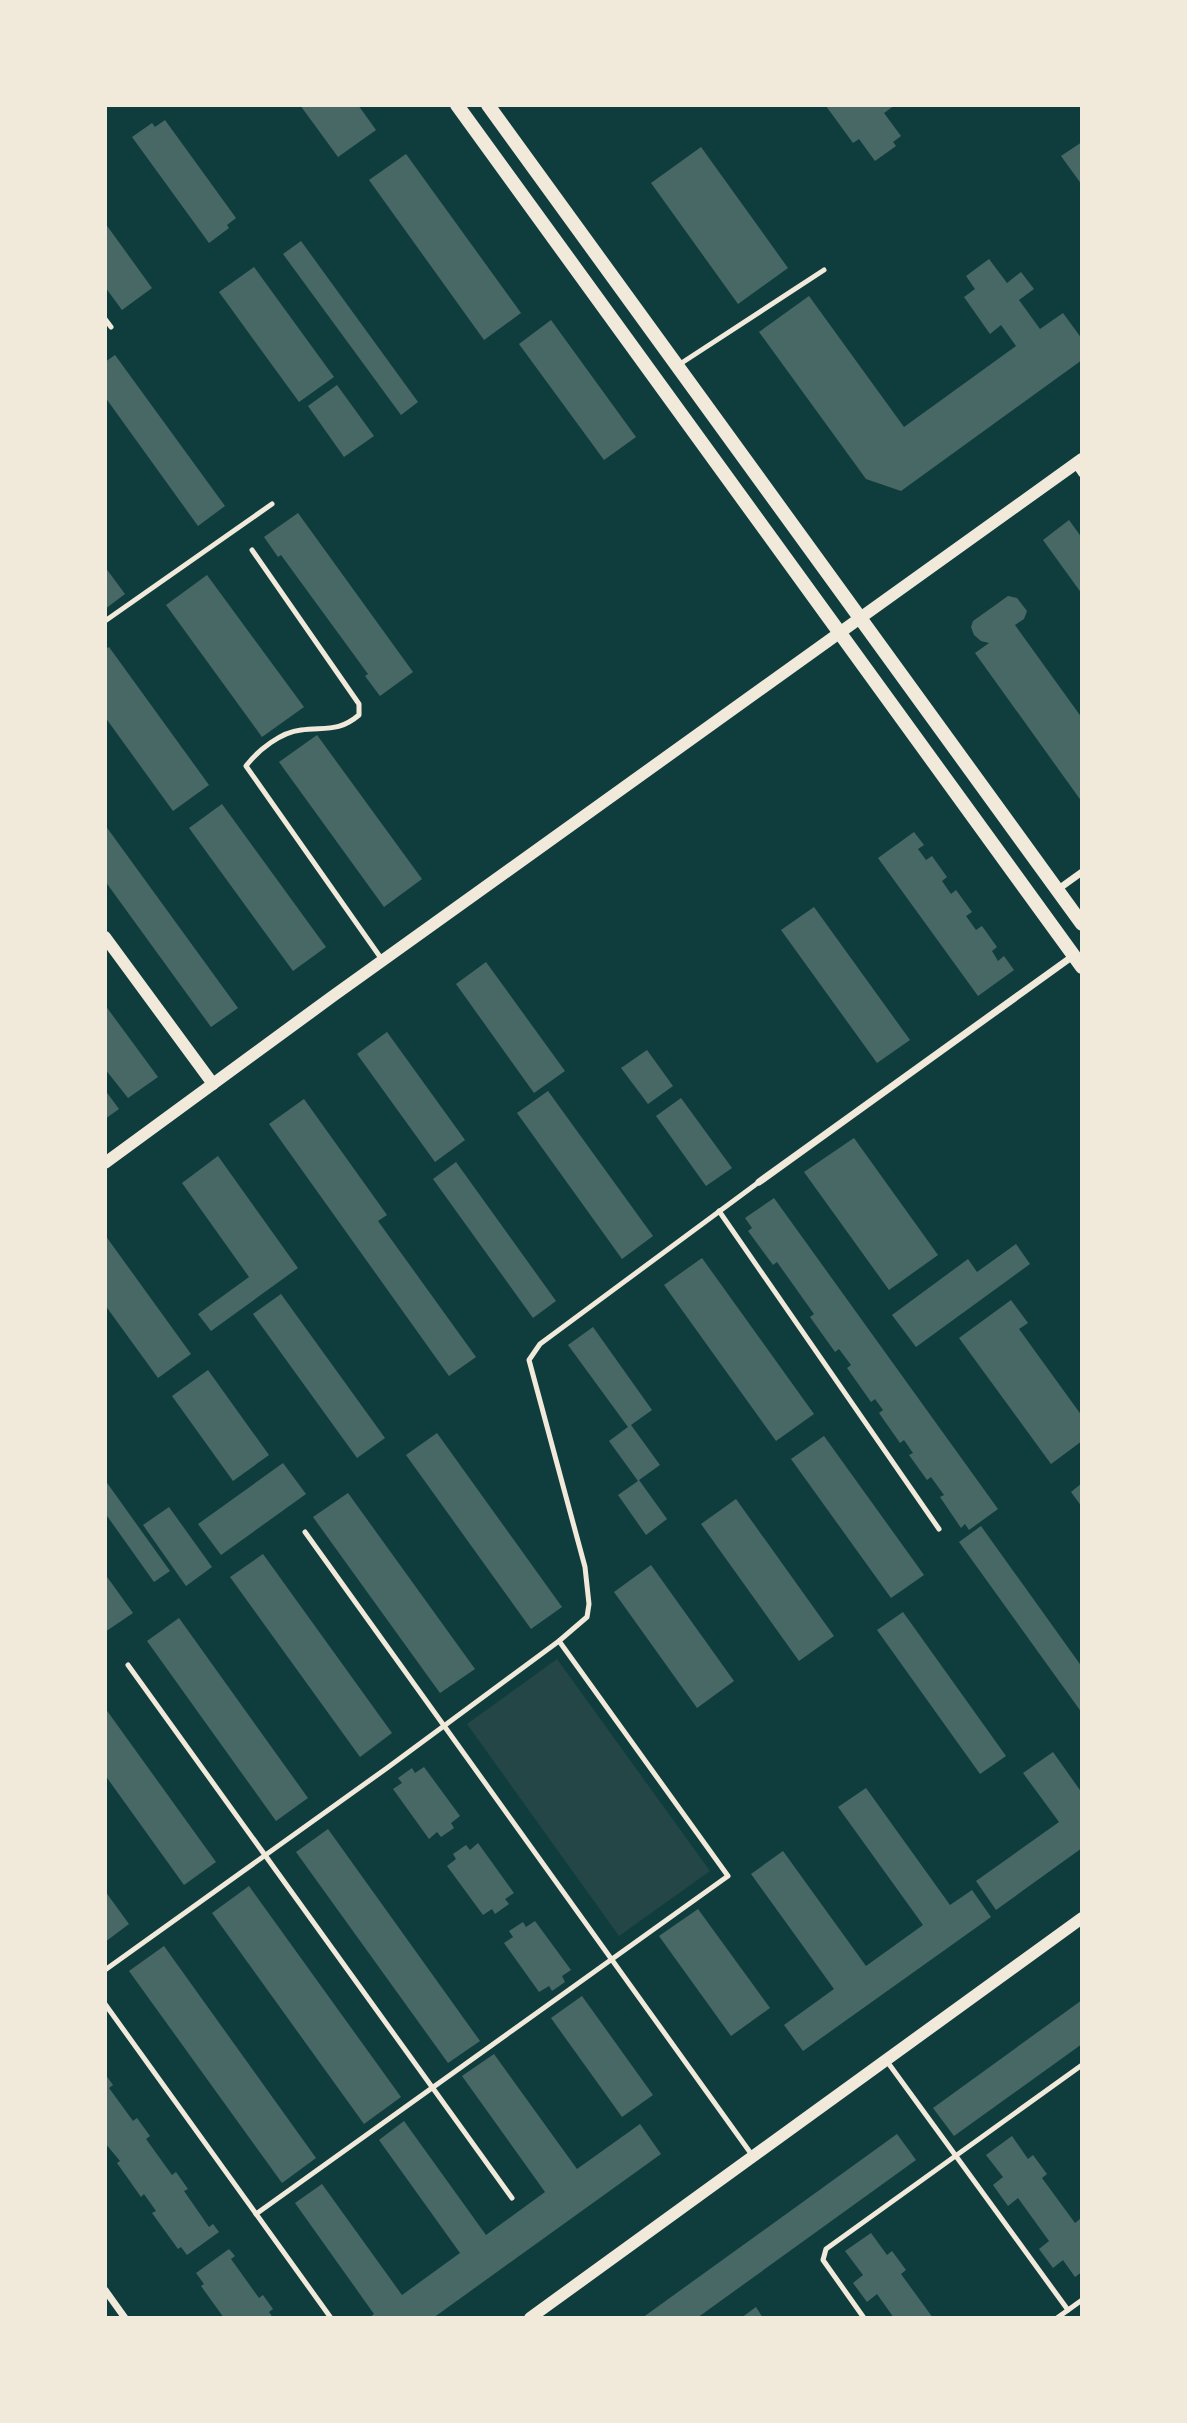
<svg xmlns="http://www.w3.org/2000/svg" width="1187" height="2423" font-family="Roboto,sans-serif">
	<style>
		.green { fill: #244646 }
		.building { fill: #486865 }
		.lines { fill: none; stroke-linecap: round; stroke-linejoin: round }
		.service { stroke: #f1e9da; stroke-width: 5 }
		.minor { stroke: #f1e9da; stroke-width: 7 }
		.tertiary { stroke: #f1e9da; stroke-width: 12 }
		.secondary { stroke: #f1e9da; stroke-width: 14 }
	</style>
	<rect width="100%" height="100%" fill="#0f3d3e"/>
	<!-- green -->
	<polygon class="green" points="557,1659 710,1871 619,1936 467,1724"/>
	<!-- building -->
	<g class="building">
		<polygon points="300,105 358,105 376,130 338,157"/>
		<polygon points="828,105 895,105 884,113 901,136 893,142 896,146 875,161 859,139 853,143 826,106"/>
		<polygon points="165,120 236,218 227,225 229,228 209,243 132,137 152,123 155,127"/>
		<polygon points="1082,142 1082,185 1061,156"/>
		<polygon points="701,147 788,268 738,304 651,183"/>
		<polygon points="406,154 521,313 484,340 369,180"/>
		<polygon points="105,223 152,288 122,310 105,287"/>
		<polygon points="301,241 418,402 401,415 283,254"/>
		<polygon points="989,259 1007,283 1021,272 1034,289 1019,300 1040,329 1063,313 1082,339 1082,360 901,491 866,479 759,332 809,296 904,427 1016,346 1001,325 990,334 964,297 975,289 966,276"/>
		<polygon points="254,267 334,377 299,402 219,292"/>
		<polygon points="551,320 636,437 604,460 519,344"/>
		<polygon points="115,355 225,506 198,526 105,397 105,362"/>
		<polygon points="337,385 374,436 344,457 308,406"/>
		<polygon points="298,513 413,672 380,696 365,676 368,674 281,555 278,557 264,537"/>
		<polygon points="1069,520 1082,538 1082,594 1043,540"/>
		<polygon points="105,567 125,594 105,609"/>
		<polygon points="207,575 304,707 262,737 166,605"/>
		<polygon points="1008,596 1017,598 1027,611 1024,619 1015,625 1082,718 1082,802 975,653 989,643 981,641 974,635 971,627 973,621"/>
		<polygon points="109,647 209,785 173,811 105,717 105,649"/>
		<polygon points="317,735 422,879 384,907 279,762"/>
		<polygon points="222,804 326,947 293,971 189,828"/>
		<polygon points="105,825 238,1008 211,1027 105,881"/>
		<polygon points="914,832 924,845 918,849 926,860 932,856 947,877 942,881 951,894 956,890 972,912 966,916 976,930 982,926 997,947 992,951 998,961 1004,956 1014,970 978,996 878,858"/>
		<polygon points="814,907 910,1040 877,1063 781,930"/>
		<polygon points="486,962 565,1071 534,1093 456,984"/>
		<polygon points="105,1005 158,1077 128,1098 105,1069"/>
		<polygon points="387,1032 465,1140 435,1162 357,1054"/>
		<polygon points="647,1050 673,1086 648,1104 621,1068"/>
		<polygon points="105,1090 119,1109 105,1119"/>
		<polygon points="548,1091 653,1236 622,1259 517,1113"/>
		<polygon points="681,1098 732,1168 706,1186 656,1116"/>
		<polygon points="304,1099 387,1215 378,1221 476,1357 449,1376 269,1124"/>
		<polygon points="854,1138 938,1255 889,1290 804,1172"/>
		<polygon points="218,1156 298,1268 211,1331 198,1314 249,1277 182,1183"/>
		<polygon points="456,1162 556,1301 533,1318 433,1179"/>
		<polygon points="774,1198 998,1509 969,1530 965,1524 961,1528 940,1497 944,1495 931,1477 927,1480 909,1455 913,1453 904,1440 900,1443 879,1413 883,1410 875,1399 871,1402 847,1368 851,1365 839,1349 835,1352 810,1317 814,1314 777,1262 773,1265 748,1231 752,1228 745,1218"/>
		<polygon points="105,1235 191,1354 158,1378 105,1305"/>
		<polygon points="1016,1244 1030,1264 916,1347 892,1315 968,1259 977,1272"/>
		<polygon points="702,1258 814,1414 776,1441 664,1285"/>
		<polygon points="281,1294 385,1438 357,1458 253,1314"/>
		<polygon points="1011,1300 1028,1323 1019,1329 1082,1416 1082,1441 1051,1464 959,1338"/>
		<polygon points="593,1327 652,1410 631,1425 660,1465 639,1480 667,1519 646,1535 618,1495 638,1481 609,1441 628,1427 568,1345"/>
		<polygon points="208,1370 269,1455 233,1481 172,1396"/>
		<polygon points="437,1433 562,1607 531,1629 406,1455"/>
		<polygon points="824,1436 924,1575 891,1598 791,1459"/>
		<polygon points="283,1463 306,1494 221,1555 198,1524"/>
		<polygon points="105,1480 170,1571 154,1582 105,1513"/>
		<polygon points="1082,1483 1082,1507 1071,1492"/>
		<polygon points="348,1493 475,1669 440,1693 313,1517"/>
		<polygon points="736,1499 834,1636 799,1661 701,1524"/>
		<polygon points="169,1507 212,1567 186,1586 143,1525"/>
		<polygon points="981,1526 1082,1667 1080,1673 1082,1676 1082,1713 959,1542"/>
		<polygon points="263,1554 392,1733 360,1757 230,1577"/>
		<polygon points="651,1565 734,1681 697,1708 614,1592"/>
		<polygon points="105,1574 133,1613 105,1632"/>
		<polygon points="903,1612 1006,1756 980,1774 877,1630"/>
		<polygon points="179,1618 308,1798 276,1821 147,1641"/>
		<polygon points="105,1708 216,1862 184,1885 105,1775"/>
		<polygon points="1053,1752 1082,1793 1082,1848 996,1910 976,1881 1059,1822 1023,1773"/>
		<polygon points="424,1767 460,1816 451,1823 454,1828 441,1837 437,1832 429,1839 393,1789 402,1783 398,1778 412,1768 415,1773"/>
		<polygon points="866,1788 950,1905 972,1890 991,1917 803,2051 784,2025 834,1989 751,1874 783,1851 866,1966 923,1925 838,1807"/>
		<polygon points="328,1829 480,2041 448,2063 296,1852"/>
		<polygon points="478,1843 514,1893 505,1899 509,1904 495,1914 492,1909 483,1915 447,1866 456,1859 453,1854 466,1845 470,1850"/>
		<polygon points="249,1886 401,2097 364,2124 212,1913"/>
		<polygon points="105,1891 129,1924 105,1942"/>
		<polygon points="698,1909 770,2008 731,2036 659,1936"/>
		<polygon points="535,1921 571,1970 562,1976 565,1982 552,1991 549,1986 539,1992 504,1943 513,1937 509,1931 523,1922 526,1927"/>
		<polygon points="164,1946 316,2158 282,2183 129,1971"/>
		<polygon points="582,1996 653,2095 622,2117 551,2018"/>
		<polygon points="1082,2000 1082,2044 954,2136 933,2108"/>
		<polygon points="494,2054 577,2169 640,2124 661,2154 433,2318 369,2318 374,2314 295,2203 322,2184 402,2295 460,2253 379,2140 404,2121 486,2235 545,2192 462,2076"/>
		<polygon points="105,2074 113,2085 109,2088 133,2121 137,2118 150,2136 146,2139 172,2175 176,2172 188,2189 184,2191 209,2227 213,2224 219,2232 187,2255 181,2247 178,2249 152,2213 156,2211 144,2194 141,2197 117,2163 120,2161 105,2143"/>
		<polygon points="897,2134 916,2160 697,2318 642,2318"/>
		<polygon points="1012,2136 1028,2159 1033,2155 1047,2174 1042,2178 1075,2223 1080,2219 1082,2222 1082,2272 1075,2277 1063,2260 1053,2268 1039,2249 1049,2241 1018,2198 1008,2206 993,2185 1003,2177 986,2155"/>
		<polygon points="871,2233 887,2255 892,2251 906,2270 901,2274 933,2318 894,2318 877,2294 867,2302 853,2283 863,2275 845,2251"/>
		<polygon points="229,2249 235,2256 231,2259 259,2298 263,2295 273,2309 269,2312 273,2318 224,2318 201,2286 204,2284 196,2273"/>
		<polygon points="756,2307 763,2318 741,2318"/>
	</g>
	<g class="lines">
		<!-- service -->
		<g class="service">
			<polyline points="105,319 111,327"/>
			<polyline points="680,364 824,270"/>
			<path d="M252 550 359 704V715C339 732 326 727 301 730 281 732 258 750 246 766L383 961"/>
			<polyline points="105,621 272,504"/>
			<polyline points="719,1211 939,1529"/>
			<polyline points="305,1532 752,2155"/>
			<polyline points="128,1665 512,2198"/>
			<polyline points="105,1970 387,1768 559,1641 587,1617 589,1604 585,1567 529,1360 540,1344 759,1182"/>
			<polyline points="105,2004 331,2318"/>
			<polyline points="886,2060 1068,2310"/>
			<polyline points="256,2214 728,1876 559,1641"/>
			<polyline points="864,2318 823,2260 826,2249 1082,2065"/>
			<polyline points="1057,2318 1082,2300"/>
		</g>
		<!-- minor -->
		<g class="minor">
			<polyline points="1075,464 1082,474"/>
			<polyline points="1057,890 1082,872"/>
			<polyline points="759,1182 1073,956"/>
			<polyline points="105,2290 125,2318"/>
		</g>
		<!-- tertiary -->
		<g class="tertiary">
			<polyline points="105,937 213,1084"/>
			<polyline points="105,1163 333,996 1082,459"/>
			<polyline points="530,2318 1082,1918"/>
		</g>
		<!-- secondary -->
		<g class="secondary">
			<polyline points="457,105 1082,967"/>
			<polyline points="488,105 1082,924"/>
		</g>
	</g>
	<!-- border -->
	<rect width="1187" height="2423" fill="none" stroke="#f1e9da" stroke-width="214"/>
</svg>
